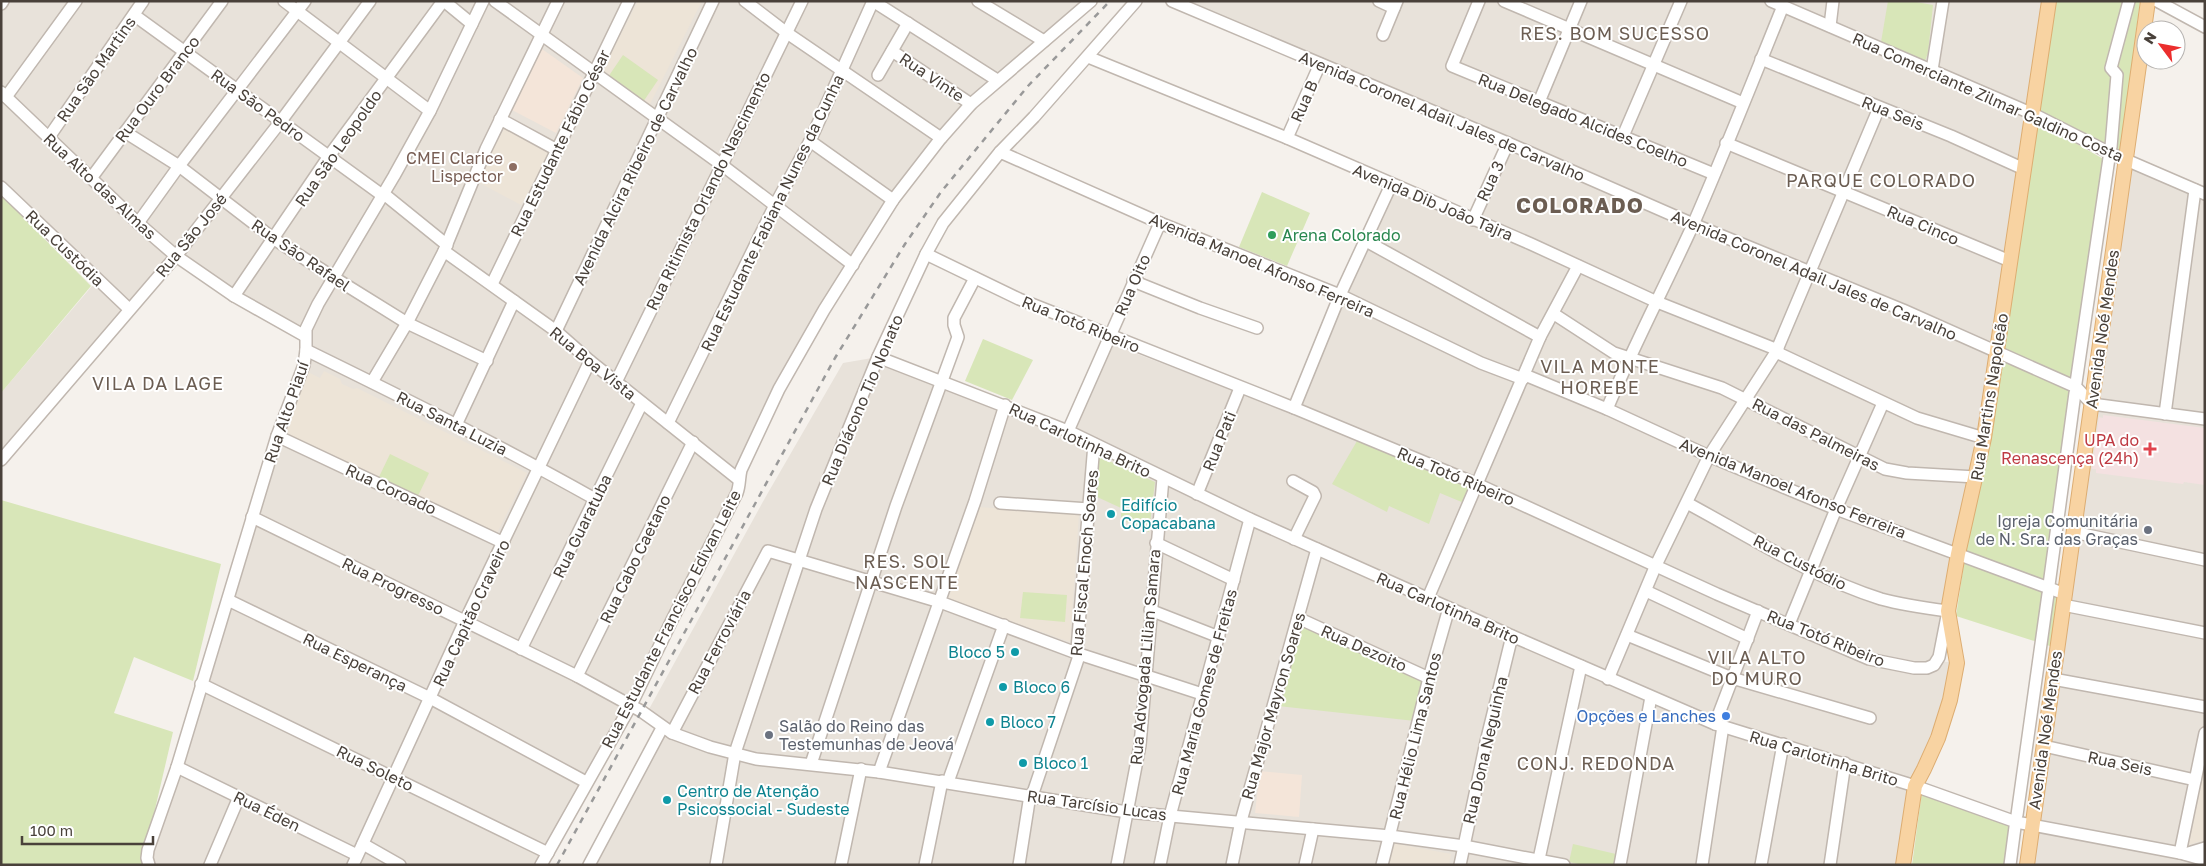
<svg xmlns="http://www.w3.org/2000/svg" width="2206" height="866" font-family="'Golos Text',sans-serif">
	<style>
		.residential { fill: #e8e2da }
		.commercial { fill: #f4e5d9 }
		.education { fill: #ede4d7 }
		.medical { fill: #f4e1e1 }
		.green { fill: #d8e6b8 }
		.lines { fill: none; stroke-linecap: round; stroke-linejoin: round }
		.minor-casing { stroke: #c0b7af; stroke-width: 14 }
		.major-casing { stroke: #ddad72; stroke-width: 16 }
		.minor { stroke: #fff; stroke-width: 11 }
		.major { stroke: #f8d3a2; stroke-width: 14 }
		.rail { stroke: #999; stroke-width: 2.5; stroke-dasharray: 6 6; stroke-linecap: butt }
		.education-dot { fill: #8d6e63; stroke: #fff; stroke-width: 2 }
		.leisure-dot { fill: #2e9e5b; stroke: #fff; stroke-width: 2 }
		.health-dot { fill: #e0444e; stroke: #fff; stroke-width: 2 }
		.culture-dot { fill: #0f9aa8; stroke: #fff; stroke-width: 2 }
		.worship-dot { fill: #6b7280; stroke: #fff; stroke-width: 2 }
		.shop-dot { fill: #3f7fe0; stroke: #fff; stroke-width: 2 }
		.labels { text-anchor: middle; stroke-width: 4; stroke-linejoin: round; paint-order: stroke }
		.street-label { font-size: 16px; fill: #49413a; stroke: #fff }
		.education-label { font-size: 16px; fill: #785e54; stroke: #fff; text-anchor: end }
		.leisure-label { font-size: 16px; fill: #27864d; stroke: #fff; text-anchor: start }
		.health-label { font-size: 16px; fill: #be3a42; stroke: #fff; text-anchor: end }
		.culture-label { font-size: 16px; fill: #0d838f; stroke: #fff; text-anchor: start }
		.worship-label { font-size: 16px; fill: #5b616d; stroke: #fff; text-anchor: end }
		.shop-label { font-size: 16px; fill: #366cbe; stroke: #fff; text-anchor: end }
		.neighbourhood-label { font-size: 18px; letter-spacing: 1px; fill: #6b5d52; stroke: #fff }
		.district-label { font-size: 21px; font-weight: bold; letter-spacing: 1px; fill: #6b5d52; stroke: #fff }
	</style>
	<rect width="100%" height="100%" fill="#f5f1ec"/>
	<!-- residential -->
	<g class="residential">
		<polygon points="1,1 1091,1 997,80 893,200 779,389 740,485 541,865 149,865 304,365 305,336 176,256 1,460 1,393 98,279 1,187"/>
		<polygon points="1172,1 2049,1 2010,261 1938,661 1959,663 1915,786 1903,865 1117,865 1126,813 1115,865 589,865 662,728 648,711 765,498 843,363 878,357 941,380 1197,494 1240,388 1294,408 1391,185 1472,220 1508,143"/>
		<polygon points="2126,159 2205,194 2205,865 2027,865"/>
		<polygon points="1111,344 1232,390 1194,486 1075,428"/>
	</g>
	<!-- commercial -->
	<g class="commercial">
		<polygon points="542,49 583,78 556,133 512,110"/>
		<polygon points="1260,771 1302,775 1299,817 1255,813"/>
	</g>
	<!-- education -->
	<g class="education">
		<polygon points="638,1 702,1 649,106 601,73"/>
		<polygon points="504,129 550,152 521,205 476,181"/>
		<polygon points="306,371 320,378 324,371 340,379 342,384 353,389 357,388 527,473 496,535 285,435"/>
		<polygon points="978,507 1079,514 1070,642 948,599"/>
		<polygon points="2205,757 2205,840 2188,845"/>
		<polygon points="1392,843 1451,854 1449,865 1388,865"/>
	</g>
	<!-- medical -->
	<polygon class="medical" points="2103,415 2205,428 2205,485 2184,482 2183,484 2096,473 2096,469 2092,469 2099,417 2103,418"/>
	<!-- green -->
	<g class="green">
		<polygon points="1888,1 1911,1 1933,5 1928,53 1925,61 1881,42"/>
		<polygon points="2055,1 2140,1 2121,151 2039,110"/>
		<polygon points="623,55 658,80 643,102 608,77"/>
		<polygon points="2037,121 2105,160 2073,381 2003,348"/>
		<polygon points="1262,192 1310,213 1287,266 1239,247"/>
		<polygon points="1,195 91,286 1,393"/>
		<polygon points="983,339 1033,360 1012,400 965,381"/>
		<polygon points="2002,360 2069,389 2044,582 1965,552 1983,473"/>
		<polygon points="1357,441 1471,486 1464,503 1440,493 1429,524 1389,506 1387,512 1332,484"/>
		<polygon points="390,454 429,473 417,498 378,479"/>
		<polygon points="1098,456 1155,482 1149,532 1121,519 1121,508 1095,496"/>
		<polygon points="1,500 221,564 193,681 134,657 114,713 173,732 142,865 1,865"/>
		<polygon points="1964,563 2058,597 2050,646 1956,616"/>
		<polygon points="1023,592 1067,595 1065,622 1020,618"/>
		<polygon points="1301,625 1425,682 1415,721 1278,706"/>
		<polygon points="1922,791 2010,824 2004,865 1912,865"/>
		<polygon points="1573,844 1616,854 1614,865 1583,865 1569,862"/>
	</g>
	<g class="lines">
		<!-- minor casing -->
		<g class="minor-casing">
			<g id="minor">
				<polyline points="284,1 430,111"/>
				<polyline points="444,1 472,24"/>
				<polyline points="495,1 722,165 853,265"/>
				<polyline points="745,1 787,33 941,138"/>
				<polyline points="873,1 997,80"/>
				<polyline points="978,1 1044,41"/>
				<polyline points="1172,1 1508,143 1693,224 1903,310 2076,387 2092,404 2205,419"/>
				<polyline points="1379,1 1394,8"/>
				<polyline points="1479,1 1452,66 1714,174"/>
				<polyline points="1504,1 1743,103"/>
				<polyline points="1771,1 2033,114 2110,153 2205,194"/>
				<polyline points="2157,1 2205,27"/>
				<polyline points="1,4 3,1"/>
				<polyline points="134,15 382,195"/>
				<polyline points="1830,26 1833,1"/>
				<polyline points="1383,35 1397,1"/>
				<polyline points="892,51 971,104"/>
				<polyline points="1088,57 1287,138 1531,244 1657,302 1778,350"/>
				<polyline points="1761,59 1951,136 2024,169"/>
				<polyline points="1932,70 1943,1"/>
				<polyline points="878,75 908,23"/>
				<polyline points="1,92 138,223 176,256 234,296 305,336"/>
				<polyline points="6,97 76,1"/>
				<polyline points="1539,102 1581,1"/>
				<polyline points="500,119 557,150"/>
				<polyline points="125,132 179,166 274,239 333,277 407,323 487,361"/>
				<polyline points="1623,136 1681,1"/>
				<polyline points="49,137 143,1"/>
				<polyline points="1287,138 1320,64"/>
				<polyline points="810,141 893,200"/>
				<polyline points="1726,143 2010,261"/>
				<polyline points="2111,147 2117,75 2111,68 2129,1"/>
				<polyline points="1000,152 1160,223 1340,295 1481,363 1523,379"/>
				<polyline points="92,177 222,1"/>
				<polyline points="1,187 129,309"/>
				<polyline points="384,194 447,245"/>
				<polyline points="1473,220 1508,143"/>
				<polyline points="138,223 179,166 305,1"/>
				<polyline points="1366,241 1540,337"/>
				<polyline points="444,251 556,331 590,361 738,479"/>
				<path d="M926 254 1019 299 1294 408 1477 484 1717 594 1869 659 1914 668H1927L1934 665 1939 657 1948 611C1925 608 1903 605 1881 599 1812 577 1750 537 1687 503"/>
				<polyline points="1133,281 1200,308 1257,328"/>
				<polyline points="492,284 629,1"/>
				<polyline points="234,296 329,156 443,1"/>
				<polyline points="1554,314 1614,353 1722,388 1885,469 1907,473 1976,477"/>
				<polyline points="556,331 713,1"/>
				<path d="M306 350C404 398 501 446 595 499"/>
				<polyline points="1776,352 1917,418 1984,438"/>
				<polyline points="878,357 1068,431 1250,519 1512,636 1715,724 1915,786 2016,822 2180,853 2205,860"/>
				<polyline points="1525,375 1607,409 1709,456 1836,509 2065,594"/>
				<polyline points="372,382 407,323 444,251 486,149 558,1"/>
				<polyline points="616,382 802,1"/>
				<polyline points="2076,383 2109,158"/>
				<polyline points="1294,408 1340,295 1391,185"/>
				<path d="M1607 409C1633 347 1664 288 1692 227 1724 154 1753 80 1783 6"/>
				<polyline points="2165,414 2195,190"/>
				<polyline points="668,423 775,205 810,141 873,1"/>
				<polyline points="456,425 514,301"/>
				<polyline points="1068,431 1160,223"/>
				<polyline points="277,436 504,543"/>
				<polyline points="1,460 176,256 281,121 370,1"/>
				<polyline points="1293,481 1313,492 1315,496 1294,539"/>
				<polyline points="1197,494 1240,388"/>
				<polyline points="1000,503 1089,509"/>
				<polyline points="252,517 577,676 641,711 672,733 710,747 756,759 879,772 1127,812 1390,836 1464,846 1564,865"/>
				<polyline points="2073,532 2205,560"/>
				<polyline points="1156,543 1234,580"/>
				<polyline points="2049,585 2075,393"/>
				<polyline points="1646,591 1748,639"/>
				<polyline points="1428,598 1540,337 1578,266"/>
				<polyline points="228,600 430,698 586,782"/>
				<polyline points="2063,605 2205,633"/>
				<polyline points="1150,610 1219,637"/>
				<polyline points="1298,618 1429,678"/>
				<polyline points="1789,624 1836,509 1883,403"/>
				<polyline points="1627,635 1732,678 1870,718"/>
				<polyline points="521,649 642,403"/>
				<polyline points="577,676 693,442"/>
				<polyline points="1608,679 1656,565 1709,456 1776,352 1879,108"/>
				<polyline points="2053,679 2205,707"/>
				<polyline points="201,684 548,853"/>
				<polyline points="1715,724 1758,611"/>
				<polyline points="672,733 768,551 940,602 1079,654 1202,694"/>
				<polyline points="2044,746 2195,780"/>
				<polyline points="811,764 896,506 958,337 954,325 954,318 975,278"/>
				<polyline points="177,767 357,855"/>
				<polyline points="879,772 975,501 1005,405"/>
				<polyline points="948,782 1004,625"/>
				<polyline points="1032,796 1079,656 1077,649 1094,444"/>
				<polyline points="2017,815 2048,594"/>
				<polyline points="363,844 400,865"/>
				<polyline points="2180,853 2205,733"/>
				<polyline points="2185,854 2205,848"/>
				<polyline points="1539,859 1581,666"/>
				<polyline points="149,865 147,858 148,850 177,767 277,436 304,365 306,350 306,329 318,304 394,176 430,111 483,1"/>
				<polyline points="210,865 239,797"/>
				<polyline points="353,865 465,621 590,361"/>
				<path d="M541 865 631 705 672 620 737 493C740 485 739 478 741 470L779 389 824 310 893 200 941 138 971 104 1091 1"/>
				<polyline points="589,865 662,728"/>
				<polyline points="716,865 735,753 816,509 878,357 926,254 943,223 1000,152 1034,117 1136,1"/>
				<polyline points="841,865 861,769"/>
				<polyline points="925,865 942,781"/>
				<polyline points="1019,865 1030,795"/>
				<polyline points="1117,865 1140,745 1163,478"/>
				<polyline points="1160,865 1170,816 1250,519"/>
				<polyline points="1232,865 1241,821 1317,549"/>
				<polyline points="1305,865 1313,829"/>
				<polyline points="1382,865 1429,678 1449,608"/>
				<polyline points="1460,865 1486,742 1512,636"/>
				<polyline points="1620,865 1651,697"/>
				<polyline points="1702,865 1723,726"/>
				<polyline points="1761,865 1783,744"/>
				<polyline points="1830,865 1845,763"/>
				<polyline points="2010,865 2015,827"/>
			</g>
		</g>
		<!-- major casing -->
		<g class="major-casing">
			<g id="major">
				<polyline points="1903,865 1915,786 1924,769 1938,738 1950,700 1957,663 1948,611 1958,554 1984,438 2049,1"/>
				<polyline points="2027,865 2148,1"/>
			</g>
		</g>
		<!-- minor -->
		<use href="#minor" class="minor"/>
		<!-- major -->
		<use href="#major" class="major"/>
		<!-- rail -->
		<polyline class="rail" points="557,865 835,358 905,244 941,192 1028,86 1110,1"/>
	</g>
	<!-- markers -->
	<circle class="education-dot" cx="513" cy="167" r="5"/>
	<circle class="leisure-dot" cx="1272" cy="235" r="5"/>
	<path class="health-dot" d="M2147.5 441.5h5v5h5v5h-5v5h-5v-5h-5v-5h5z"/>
	<g class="culture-dot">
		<circle cx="1111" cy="514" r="5"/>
		<circle cx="1015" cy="652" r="5"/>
		<circle cx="1003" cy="687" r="5"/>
		<circle cx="990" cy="722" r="5"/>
		<circle cx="1023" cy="763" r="5"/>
		<circle cx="667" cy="800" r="5"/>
	</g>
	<g class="worship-dot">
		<circle cx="2148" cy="530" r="5"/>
		<circle cx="769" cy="735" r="5"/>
	</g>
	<circle class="shop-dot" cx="1726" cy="716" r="5"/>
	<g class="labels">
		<!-- street labels -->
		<g class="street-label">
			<text transform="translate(96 69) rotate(-55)" y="6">Rua São Martins</text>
			<text transform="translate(932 77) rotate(34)" y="6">Rua Vinte</text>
			<text transform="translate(157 89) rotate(-53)" y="6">Rua Ouro Branco</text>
			<text transform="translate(1988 97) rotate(24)" y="6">Rua Comerciante Zilmar Galdino Costa</text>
			<text transform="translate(1304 101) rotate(-66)" y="6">Rua B</text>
			<text transform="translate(258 105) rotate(36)" y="6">Rua São Pedro</text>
			<text transform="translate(1893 113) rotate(22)" y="6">Rua Seis</text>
			<text transform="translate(1442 116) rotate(23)" y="6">Avenida Coronel Adail Jales de Carvalho</text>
			<text transform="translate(1583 120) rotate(22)" y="6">Rua Delegado Alcides Coelho</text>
			<text transform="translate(560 143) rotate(-64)" y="6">Rua Estudante Fábio César</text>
			<text transform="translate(338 148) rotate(-55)" y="6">Rua São Leopoldo</text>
			<text transform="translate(635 166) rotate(-64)" y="6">Avenida Alcira Ribeiro de Carvalho</text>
			<text transform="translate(1490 181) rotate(-65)" y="6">Rua 3</text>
			<text transform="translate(100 186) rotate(43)" y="6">Rua Alto das Almas</text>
			<text transform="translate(708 191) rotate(-64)" y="6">Rua Ritimista Orlando Nascimento</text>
			<text transform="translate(1433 202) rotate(23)" y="6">Avenida Dib João Tajra</text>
			<text transform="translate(772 213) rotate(-64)" y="6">Rua Estudante Fabiana Nunes da Cunha</text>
			<text transform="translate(1923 225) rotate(23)" y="6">Rua Cinco</text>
			<text transform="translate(191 235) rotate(-51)" y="6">Rua São José</text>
			<text transform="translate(65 248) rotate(44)" y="6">Rua Custódia</text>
			<text transform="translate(301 255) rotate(34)" y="6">Rua São Rafael</text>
			<text transform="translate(1262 265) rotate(23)" y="6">Avenida Manoel Afonso Ferreira</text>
			<text transform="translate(1814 275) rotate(23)" y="6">Avenida Coronel Adail Jales de Carvalho</text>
			<text transform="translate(1132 285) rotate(-66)" y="6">Rua Oito</text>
			<text transform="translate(1081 324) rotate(22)" y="6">Rua Totó Ribeiro</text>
			<text transform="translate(2102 329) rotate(-82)" y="6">Avenida Noé Mendes</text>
			<text transform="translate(593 363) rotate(39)" y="6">Rua Boa Vista</text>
			<text transform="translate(1989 397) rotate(-81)" y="6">Rua Martins Napoleão</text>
			<text transform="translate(862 400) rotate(-67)" y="6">Rua Diácono Tio Nonato</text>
			<text transform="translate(286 412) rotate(-71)" y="6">Rua Alto Piauí</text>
			<text transform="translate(452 423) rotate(27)" y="6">Rua Santa Luzia</text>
			<text transform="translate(1816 434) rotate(27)" y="6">Rua das Palmeiras</text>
			<text transform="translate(1080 440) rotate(25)" y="6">Rua Carlotinha Brito</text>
			<text transform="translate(1219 441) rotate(-68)" y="6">Rua Pati</text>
			<text transform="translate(1456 476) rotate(23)" y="6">Rua Totó Ribeiro</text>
			<text transform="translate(1793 488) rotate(22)" y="6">Avenida Manoel Afonso Ferreira</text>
			<text transform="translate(391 489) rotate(25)" y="6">Rua Coroado</text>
			<text transform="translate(582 526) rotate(-64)" y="6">Rua Guaratuba</text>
			<text transform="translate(635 559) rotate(-64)" y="6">Rua Cabo Caetano</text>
			<text transform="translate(1800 562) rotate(27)" y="6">Rua Custódio</text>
			<text transform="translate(1084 563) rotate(-85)" y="6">Rua Fiscal Enoch Soares</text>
			<text transform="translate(393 586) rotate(26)" y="6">Rua Progresso</text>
			<text transform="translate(1448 608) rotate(24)" y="6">Rua Carlotinha Brito</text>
			<text transform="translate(471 613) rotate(-65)" y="6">Rua Capitão Craveiro</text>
			<text transform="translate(671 619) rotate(-63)" y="6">Rua Estudante Francisco Edivan Leite</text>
			<text transform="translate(1826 638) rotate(22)" y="6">Rua Totó Ribeiro</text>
			<text transform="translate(719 642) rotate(-62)" y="6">Rua Ferroviária</text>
			<text transform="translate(1364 648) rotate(24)" y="6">Rua Dezoito</text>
			<text transform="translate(1145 657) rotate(-85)" y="6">Rua Advogada Lilian Samara</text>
			<text transform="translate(355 662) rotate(26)" y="6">Rua Esperança</text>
			<text transform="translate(1204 692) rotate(-75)" y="6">Rua Maria Gomes de Freitas</text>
			<text transform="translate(1273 706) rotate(-74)" y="6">Rua Major Mayron Soares</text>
			<text transform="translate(2045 730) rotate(-82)" y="6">Avenida Noé Mendes</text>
			<text transform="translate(1415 736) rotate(-76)" y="6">Rua Hélio Lima Santos</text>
			<text transform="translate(1485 750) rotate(-77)" y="6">Rua Dona Neguinha</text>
			<text transform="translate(1824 758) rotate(17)" y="6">Rua Carlotinha Brito</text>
			<text transform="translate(2120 763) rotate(12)" y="6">Rua Seis</text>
			<text transform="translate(375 768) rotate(26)" y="6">Rua Soleto</text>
			<text transform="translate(1097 805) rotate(8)" y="6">Rua Tarcísio Lucas</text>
			<text transform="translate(267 811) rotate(26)" y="6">Rua Éden</text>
		</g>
		<!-- education labels -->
		<g class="education-label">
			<text x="503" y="164">CMEI Clarice<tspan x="503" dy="18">Lispector</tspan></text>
		</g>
		<!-- leisure labels -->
		<g class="leisure-label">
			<text x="1282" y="241">Arena Colorado</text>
		</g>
		<!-- health labels -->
		<g class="health-label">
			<text x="2139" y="446">UPA do<tspan x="2139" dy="18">Renascença (24h)</tspan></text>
		</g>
		<!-- culture labels -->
		<g class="culture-label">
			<text x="1121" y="511">Edifício<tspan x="1121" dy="18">Copacabana</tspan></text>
			<text x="1005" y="658" text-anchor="end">Bloco 5</text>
			<text x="1013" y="693">Bloco 6</text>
			<text x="1000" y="728">Bloco 7</text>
			<text x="1033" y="769">Bloco 1</text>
			<text x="677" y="797">Centro de Atenção<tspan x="677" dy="18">Psicossocial - Sudeste</tspan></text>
		</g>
		<!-- worship labels -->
		<g class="worship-label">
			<text x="2138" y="527">Igreja Comunitária<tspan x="2138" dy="18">de N. Sra. das Graças</tspan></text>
			<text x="779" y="732" text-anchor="start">Salão do Reino das<tspan x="779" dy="18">Testemunhas de Jeová</tspan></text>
		</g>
		<!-- shop labels -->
		<g class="shop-label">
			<text x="1716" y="722">Opções e Lanches</text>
		</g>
		<!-- neighbourhood labels -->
		<g class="neighbourhood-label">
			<text x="1615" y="40">RES. BOM SUCESSO</text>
			<text x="1881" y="187">PARQUE COLORADO</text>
			<text x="1600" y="373">VILA MONTE<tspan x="1600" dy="21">HOREBE</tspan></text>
			<text x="158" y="390">VILA DA LAGE</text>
			<text x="907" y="568">RES. SOL<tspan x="907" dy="21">NASCENTE</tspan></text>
			<text x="1757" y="664">VILA ALTO<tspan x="1757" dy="21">DO MURO</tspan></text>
			<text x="1596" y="770">CONJ. REDONDA</text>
		</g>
		<!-- district labels -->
		<g class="district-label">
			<text x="1580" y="213">COLORADO</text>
		</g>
	</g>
	<!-- border -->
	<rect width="2206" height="866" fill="none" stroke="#49413a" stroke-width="5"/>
	<!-- north arrow -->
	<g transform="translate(2161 45) rotate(302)"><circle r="24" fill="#ffffff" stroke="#b6b3b0"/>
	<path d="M0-4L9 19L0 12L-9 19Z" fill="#eb2e2d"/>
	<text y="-8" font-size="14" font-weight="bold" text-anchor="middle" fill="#49413a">N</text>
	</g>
	<!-- scale -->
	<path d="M22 836v8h131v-8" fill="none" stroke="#49413a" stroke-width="2.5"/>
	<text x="30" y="836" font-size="15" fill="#49413a" stroke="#ffffff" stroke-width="4" paint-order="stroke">100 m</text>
</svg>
